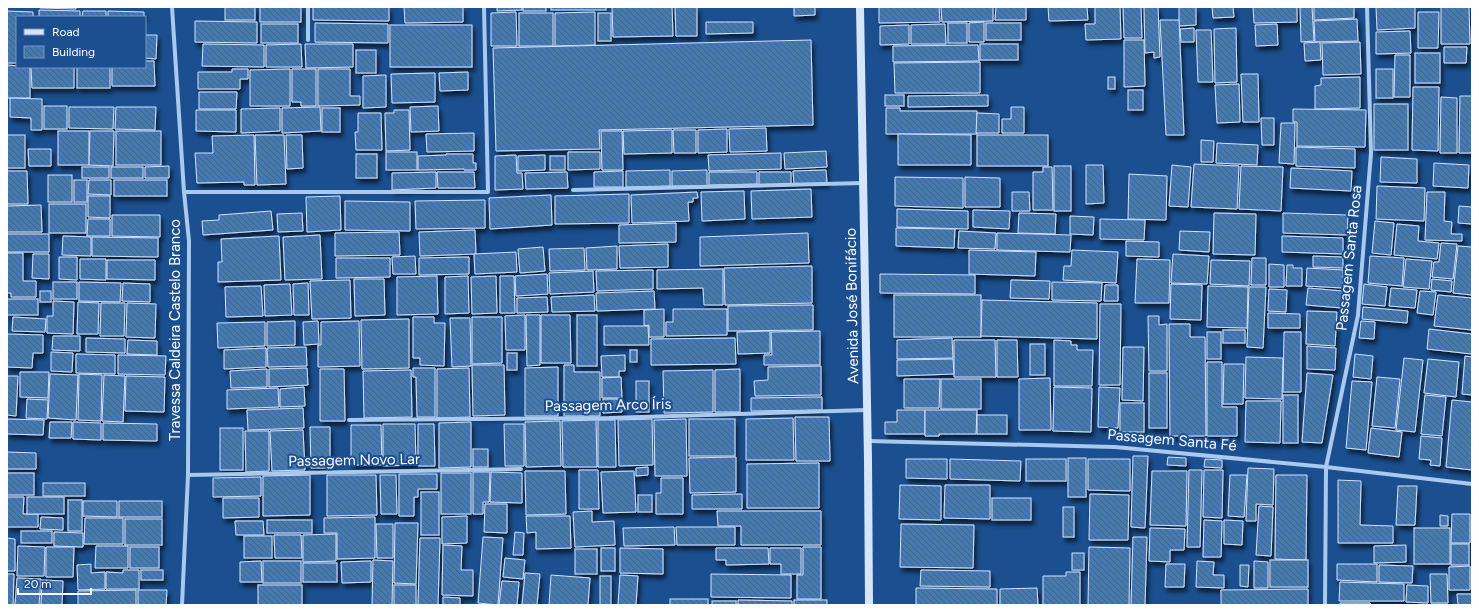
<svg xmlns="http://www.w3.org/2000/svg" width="1479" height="612" font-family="Figtree,sans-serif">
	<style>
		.building { fill: url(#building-back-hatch); stroke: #cfe3fa; filter: url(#shadow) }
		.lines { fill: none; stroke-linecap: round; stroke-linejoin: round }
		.street { stroke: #a9c9ee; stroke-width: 4 }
		.secondary { stroke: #d6e6fa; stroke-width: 8 }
		.labels { text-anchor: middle; stroke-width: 4; stroke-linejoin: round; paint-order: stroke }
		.street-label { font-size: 15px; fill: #fff; stroke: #1b4f8f }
	</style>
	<defs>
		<pattern id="building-back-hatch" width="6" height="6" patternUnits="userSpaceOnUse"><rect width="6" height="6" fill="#4478b7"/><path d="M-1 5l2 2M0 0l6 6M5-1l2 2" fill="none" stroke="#486282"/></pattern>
		<filter id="shadow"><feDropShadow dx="2.5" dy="4.5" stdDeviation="2" flood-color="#0009"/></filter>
	</defs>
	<rect width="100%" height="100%" fill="#1b4f8f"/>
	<!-- building -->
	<g class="building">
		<polygon points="40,7 76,7 76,9 40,8"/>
		<rect x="225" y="7" width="30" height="13"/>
		<rect x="260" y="7" width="41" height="15"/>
		<polygon points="313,7 389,7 389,21 313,20"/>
		<polygon points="404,7 463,7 463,22 405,23"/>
		<polygon points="497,7 522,7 522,10 497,11"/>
		<rect x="523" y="7" width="23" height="4"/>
		<rect x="551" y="7" width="55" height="3"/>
		<polygon points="612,7 672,7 673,36 613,37"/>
		<polygon points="675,7 697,7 697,36 676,36"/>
		<polygon points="794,7 815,7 815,15 794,16"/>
		<polygon points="879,7 939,7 940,22 879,23"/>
		<polygon points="941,7 993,7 993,21 942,22"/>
		<polygon points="996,7 1026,7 1026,20 995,20"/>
		<polygon points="1048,7 1087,7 1088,20 1049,21"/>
		<polygon points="1095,7 1120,7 1121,39 1086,40 1085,24 1095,24"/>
		<polygon points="1123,7 1141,7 1142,38 1124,38"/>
		<polygon points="1144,7 1158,7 1160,57 1154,58 1154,52 1145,53"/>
		<polygon points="1179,7 1196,7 1196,25 1179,26"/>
		<polygon points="1212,7 1233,7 1234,17 1213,18"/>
		<polygon points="1253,7 1297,7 1297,22 1254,23"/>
		<polygon points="1300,7 1312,7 1314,41 1301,42"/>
		<polygon points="1314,7 1354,7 1354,18 1314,20"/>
		<polygon points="1376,7 1415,7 1415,28 1377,30"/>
		<polygon points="1441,7 1469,7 1470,44 1441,44"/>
		<polygon points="39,10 80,11 80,17 39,17"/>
		<polygon points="7,11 33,12 33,17 17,17 17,63 7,63"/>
		<polygon points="83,11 106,11 106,17 82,17"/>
		<polygon points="108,11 144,12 144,17 108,17"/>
		<polygon points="516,12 517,46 491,46 491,13"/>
		<polygon points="595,12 595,45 555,46 555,13"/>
		<polygon points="1418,12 1439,12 1438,48 1418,48"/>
		<rect x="519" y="13" width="34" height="33"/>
		<rect x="598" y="13" width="13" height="28"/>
		<polygon points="1357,19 1358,41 1315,42 1314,21"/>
		<polygon points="1160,20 1179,20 1184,135 1166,135"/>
		<polygon points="195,21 257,22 257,43 195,42"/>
		<polygon points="706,22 753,22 753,33 706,34"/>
		<polygon points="984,22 984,42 969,42 969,23"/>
		<polygon points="315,23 388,24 388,43 315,42"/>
		<rect x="948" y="23" width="19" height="20"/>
		<rect x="986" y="23" width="35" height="17"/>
		<rect x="261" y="24" width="37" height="19"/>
		<polygon points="945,24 946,44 911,44 911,25"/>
		<polygon points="1277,24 1278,45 1256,46 1255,25"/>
		<rect x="390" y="25" width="82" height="42"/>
		<polygon points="909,25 909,44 880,45 880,26"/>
		<polygon points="1194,28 1194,42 1181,42 1180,29"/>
		<polygon points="1236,28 1237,82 1215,83 1214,29"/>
		<polygon points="1196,30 1211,30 1213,82 1198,82"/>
		<polygon points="1410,31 1411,53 1376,54 1376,32"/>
		<polygon points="145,35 157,35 156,59 145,58"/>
		<polygon points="811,40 813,125 599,130 600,149 496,151 493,48"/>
		<polygon points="1124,40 1144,40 1145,86 1124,87"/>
		<polygon points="1320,42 1321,60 1305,61 1304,43"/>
		<polygon points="1360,42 1361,74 1323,75 1322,43"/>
		<polygon points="203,44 264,45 264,67 202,66"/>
		<polygon points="301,44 302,67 266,67 266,45"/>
		<polygon points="305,44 353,44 353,67 306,68"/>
		<rect x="980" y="44" width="38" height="16"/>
		<polygon points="978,45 979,61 893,62 893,46"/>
		<polygon points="1444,47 1467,47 1466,63 1444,63"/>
		<rect x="356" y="50" width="20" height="23"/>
		<rect x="1415" y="53" width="25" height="30"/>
		<polygon points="1395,55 1410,55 1410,97 1394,97"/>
		<polygon points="145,61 154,61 155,86 112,86 112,67 145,67"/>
		<polygon points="980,62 980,93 895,93 894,63"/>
		<polygon points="7,65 30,67 30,98 7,98"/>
		<polygon points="31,67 74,67 74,88 32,88"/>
		<rect x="77" y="67" width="33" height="21"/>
		<polygon points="232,69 248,69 248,79 240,79 240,89 198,89 198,72 232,72"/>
		<polygon points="290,69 290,106 250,106 250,70"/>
		<polygon points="292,69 316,69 316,106 301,106 301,102 292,102"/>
		<polygon points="318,69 350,69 350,96 360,96 360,105 318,106"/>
		<rect x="1376" y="69" width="17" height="29"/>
		<polygon points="468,72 468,90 440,91 439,73"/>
		<polygon points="435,73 435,102 392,103 391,74"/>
		<polygon points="1241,74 1258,74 1259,122 1243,122"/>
		<polygon points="386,75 386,107 363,108 363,76"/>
		<rect x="1108" y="77" width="7" height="12"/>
		<polygon points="1360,77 1360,108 1315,109 1315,86 1321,85 1321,78"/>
		<polygon points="1239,84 1240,122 1217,123 1215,85"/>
		<polygon points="1413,87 1439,87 1438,151 1412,150"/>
		<rect x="1128" y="90" width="15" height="20"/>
		<polygon points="199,92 237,92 236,109 199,109"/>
		<rect x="885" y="95" width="19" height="11"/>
		<polygon points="988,95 988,106 908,107 908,96"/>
		<polygon points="1460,96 1472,96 1472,153 1459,153"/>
		<polygon points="1441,97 1457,98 1457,153 1440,153"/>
		<polygon points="10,98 42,99 42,130 31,130 31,118 10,117"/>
		<rect x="1374" y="104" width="34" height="46"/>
		<rect x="44" y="106" width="23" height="23"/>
		<polygon points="438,106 439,131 411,132 410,107"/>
		<polygon points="69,107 114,107 113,129 69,128"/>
		<polygon points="116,107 156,107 155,130 115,129"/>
		<polygon points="320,107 321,131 282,133 282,108"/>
		<polygon points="1011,107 1024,107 1024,133 1002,133 1002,119 1011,119"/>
		<polygon points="280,108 280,131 241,133 241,109"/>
		<rect x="322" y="108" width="18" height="24"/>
		<polygon points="886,108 900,108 900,111 977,111 977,134 886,134"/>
		<polygon points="1293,109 1366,110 1365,147 1297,146 1297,122 1293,122"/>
		<polygon points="196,110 236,110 236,132 196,131"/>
		<polygon points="394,110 409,110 410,150 386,151 385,113 394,113"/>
		<polygon points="358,113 381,113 382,150 356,150 355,132 358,132"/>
		<polygon points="977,113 999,114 999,133 976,133"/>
		<polygon points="1261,118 1274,118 1274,145 1262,145"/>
		<polygon points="1281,123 1295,123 1294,164 1279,163"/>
		<polygon points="766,128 767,151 730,152 729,129"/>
		<polygon points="727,129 727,152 698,153 698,130"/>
		<polygon points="672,130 672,153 624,154 623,131"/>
		<polygon points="673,130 696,130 696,153 674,153"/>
		<rect x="58" y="131" width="31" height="34"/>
		<polygon points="90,131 114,131 113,166 89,165"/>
		<rect x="116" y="131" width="45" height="34"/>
		<polygon points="601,131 622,131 623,170 602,170"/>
		<polygon points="474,133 474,151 427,152 426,134"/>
		<polygon points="898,134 971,135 971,165 898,165"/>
		<rect x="7" y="135" width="18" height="33"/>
		<polygon points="254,135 255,185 244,185 244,182 197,183 195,153 213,153 212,136"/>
		<polygon points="255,135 284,135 286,184 257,185"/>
		<polygon points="286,135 302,135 303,168 287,169"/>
		<rect x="977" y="135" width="71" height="31"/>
		<polygon points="1201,140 1214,141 1213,162 1201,162"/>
		<polygon points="1217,143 1258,145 1257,165 1216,163"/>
		<polygon points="1296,147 1355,149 1355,168 1296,166"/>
		<polygon points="28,149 51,149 51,166 29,166"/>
		<polygon points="826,151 827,167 785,169 784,153"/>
		<rect x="386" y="152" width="31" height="18"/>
		<polygon points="568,152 600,152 600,169 568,170"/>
		<polygon points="781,153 781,169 709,171 708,155"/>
		<rect x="356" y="154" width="21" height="24"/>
		<polygon points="446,154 473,154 473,163 476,163 476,170 464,170 464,169 418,170 418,156 446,155"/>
		<polygon points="516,155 517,173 522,173 523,189 495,190 495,156"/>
		<polygon points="545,155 545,170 518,171 518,156"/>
		<rect x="550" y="156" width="15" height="14"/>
		<polygon points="1381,157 1417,159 1417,183 1380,182"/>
		<polygon points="1434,163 1469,165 1468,188 1433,186"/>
		<polygon points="1194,164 1239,166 1237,209 1191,207"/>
		<polygon points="1086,165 1103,165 1104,203 1086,204"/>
		<polygon points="1172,165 1191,167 1188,207 1169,206"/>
		<polygon points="169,166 169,178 145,178 145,167"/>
		<rect x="1054" y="166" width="17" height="45"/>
		<polygon points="1241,166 1283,167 1281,211 1239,209"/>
		<rect x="82" y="167" width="27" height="11"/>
		<rect x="111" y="167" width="32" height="11"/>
		<polygon points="1043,167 1052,167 1053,210 1033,210 1033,172 1043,172"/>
		<polygon points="1291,168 1352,171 1351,191 1290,188"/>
		<polygon points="670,170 670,186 626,187 626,171"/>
		<polygon points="707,170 707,186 672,186 672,171"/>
		<polygon points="826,170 827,183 794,184 793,171"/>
		<polygon points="7,171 27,171 28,204 7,204"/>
		<polygon points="623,171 623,187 594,187 594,172"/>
		<polygon points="436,172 436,188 392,190 392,173"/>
		<polygon points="437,172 474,172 475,188 438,188"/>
		<polygon points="567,172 568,188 526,189 525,173"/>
		<polygon points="709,172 757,172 757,184 709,185"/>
		<polygon points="759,172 791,172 791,184 759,185"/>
		<polygon points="1129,174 1167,176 1166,220 1128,219"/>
		<rect x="48" y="175" width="24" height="27"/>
		<polygon points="895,177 963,178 963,208 895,206"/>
		<polygon points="965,177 1000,178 1000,207 965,207"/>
		<rect x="74" y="180" width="13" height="22"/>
		<polygon points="89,180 111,180 111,195 88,194"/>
		<rect x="114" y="180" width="53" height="16"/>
		<polygon points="1377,186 1425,188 1424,221 1376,219"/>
		<polygon points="811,189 812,217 752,219 751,191"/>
		<polygon points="744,191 745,219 702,221 701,192"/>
		<polygon points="697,192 698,198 693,198 693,202 688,202 689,221 632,223 631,195"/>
		<polygon points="1012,192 1029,192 1030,211 1012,211"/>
		<polygon points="1427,192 1445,192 1444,221 1452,222 1451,234 1462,234 1462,241 1425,240"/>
		<polygon points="629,194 629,223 555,224 555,196"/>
		<polygon points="551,195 552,225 490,229 489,198"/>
		<polygon points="88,196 110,196 110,218 88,217"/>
		<polygon points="340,196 341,230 307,232 306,197"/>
		<polygon points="485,200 485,228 416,229 415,201"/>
		<polygon points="345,201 410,202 410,231 345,230"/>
		<rect x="49" y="204" width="37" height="29"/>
		<polygon points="41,205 42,232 7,232 7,206"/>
		<polygon points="1459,206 1472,207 1472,224 1458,223"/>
		<polygon points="897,209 968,211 968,229 897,227"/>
		<polygon points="973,210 1010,211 1009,229 973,227"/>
		<polygon points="271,211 273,230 203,235 202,221 219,220 219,215"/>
		<polygon points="302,213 303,231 278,232 277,214"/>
		<polygon points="1019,213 1056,214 1055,234 1018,233"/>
		<polygon points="1214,213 1256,214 1255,255 1213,254"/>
		<polygon points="1283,213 1348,215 1347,235 1283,233"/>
		<polygon points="112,215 160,215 160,237 112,236"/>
		<polygon points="1070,216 1094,217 1093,235 1070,234"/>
		<polygon points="88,219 110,219 110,236 87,236"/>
		<polygon points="1100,219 1145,220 1144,240 1100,239"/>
		<polygon points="1375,221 1394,223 1391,255 1372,253"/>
		<polygon points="676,223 676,242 619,243 619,225"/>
		<polygon points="1397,224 1419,226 1418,241 1439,243 1437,259 1394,255"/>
		<polygon points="896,228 955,229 954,248 896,246"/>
		<polygon points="475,230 476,254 420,256 419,232"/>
		<polygon points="959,231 996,233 995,249 958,248"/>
		<polygon points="1180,231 1210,232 1209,252 1179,250"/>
		<polygon points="399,232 400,255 335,256 335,233"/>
		<polygon points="808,233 809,263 700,266 700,237"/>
		<polygon points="997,233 1071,235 1070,252 997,250"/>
		<rect x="7" y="234" width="42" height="18"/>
		<polygon points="320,235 322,279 285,280 283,237"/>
		<polygon points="63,236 91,237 91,256 62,255"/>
		<polygon points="279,236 281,280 218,282 218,262 222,262 221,239"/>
		<polygon points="1282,236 1343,238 1343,254 1282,252"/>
		<polygon points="92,237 158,238 158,257 92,256"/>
		<polygon points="1126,241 1159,242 1159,257 1126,256"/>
		<polygon points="1441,243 1457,244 1453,279 1432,277 1434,262 1439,262"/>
		<polygon points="668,244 668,267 620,268 619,246"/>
		<polygon points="617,246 617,269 587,270 586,248"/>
		<polygon points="1458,246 1472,247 1472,295 1453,293"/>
		<polygon points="543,247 545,271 520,273 518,249"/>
		<polygon points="584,248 585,270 550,271 549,249"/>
		<polygon points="969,250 1036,252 1035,276 969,274"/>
		<polygon points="1072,250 1118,252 1116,283 1063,280 1064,266 1071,266"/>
		<polygon points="516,252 517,272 475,274 474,254"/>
		<polygon points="7,253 23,253 23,281 36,281 36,297 11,297 11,293 7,293"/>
		<polygon points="33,254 49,254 49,279 32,278"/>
		<polygon points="1173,254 1209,256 1207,284 1171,283"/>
		<polygon points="415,256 416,274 393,274 392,257"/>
		<polygon points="1313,256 1343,257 1343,268 1313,267"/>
		<polygon points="1370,256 1404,258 1402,286 1368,283"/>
		<polygon points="59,257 77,257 77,280 59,279"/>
		<polygon points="469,257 469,274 419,275 419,258"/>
		<polygon points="336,258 390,258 390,277 336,278"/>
		<polygon points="1252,258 1266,258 1266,285 1251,285"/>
		<polygon points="80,259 106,259 106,280 80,279"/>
		<polygon points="1137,259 1170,260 1169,303 1135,303"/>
		<polygon points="1406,259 1432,261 1429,289 1403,287"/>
		<polygon points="107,260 155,260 155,280 107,279"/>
		<polygon points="1211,260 1250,261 1249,286 1210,284"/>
		<polygon points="1269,264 1284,265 1284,287 1269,287"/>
		<polygon points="1287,265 1293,265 1293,268 1302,268 1302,286 1286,286"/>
		<polygon points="812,266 812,303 725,305 724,268"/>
		<polygon points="1307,268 1343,270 1343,288 1306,286"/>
		<polygon points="723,269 723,305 704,305 703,288 657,289 657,270"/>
		<polygon points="653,270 653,289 597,291 596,271"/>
		<polygon points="593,271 594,292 550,294 549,273"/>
		<polygon points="547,274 548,294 516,296 515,276"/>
		<polygon points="880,274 975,275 975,294 880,293"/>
		<polygon points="437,276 438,314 397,315 397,277"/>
		<polygon points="468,276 469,313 445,314 445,277"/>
		<polygon points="496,276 497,313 472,314 471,277"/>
		<polygon points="500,276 514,276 515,313 500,313"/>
		<polygon points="354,279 384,279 385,315 355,316"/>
		<polygon points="1432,279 1452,281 1451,292 1431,290"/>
		<polygon points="350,280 351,318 312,319 310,281"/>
		<polygon points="1011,280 1050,281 1049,299 1010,298"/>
		<rect x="53" y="282" width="24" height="17"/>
		<polygon points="79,282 121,283 120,302 79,301"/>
		<polygon points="1052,282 1102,283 1101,301 1052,300"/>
		<polygon points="123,283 150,284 150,302 122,301"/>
		<polygon points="308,283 309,315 294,315 293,284"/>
		<polygon points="290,284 292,315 265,316 264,285"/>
		<polygon points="1171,284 1202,285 1201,320 1170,319"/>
		<polygon points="1364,284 1387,287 1385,306 1362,304"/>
		<polygon points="1105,285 1118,285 1118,301 1104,301"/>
		<polygon points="261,286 263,316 226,317 225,287"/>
		<polygon points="1208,286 1248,287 1247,328 1207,327"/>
		<polygon points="1249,287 1266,287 1263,348 1247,347"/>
		<polygon points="1308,288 1343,291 1342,308 1306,305"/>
		<polygon points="1391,288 1417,290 1415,308 1389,306"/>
		<polygon points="1269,289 1287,290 1286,312 1268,311"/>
		<rect x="40" y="291" width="11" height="11"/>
		<polygon points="654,291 655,309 597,311 596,293"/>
		<polygon points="1420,291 1436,292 1433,315 1417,313"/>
		<polygon points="594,295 595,311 552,312 551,297"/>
		<rect x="894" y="295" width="87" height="42"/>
		<polygon points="1438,295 1472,298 1472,330 1434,326"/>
		<polygon points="547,297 548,312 517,313 517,298"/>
		<rect x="7" y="299" width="31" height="16"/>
		<polygon points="982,300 1097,303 1097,339 981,336"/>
		<polygon points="53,301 74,302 73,334 47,333 47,316 53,316"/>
		<polygon points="78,302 99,303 98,334 77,334"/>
		<polygon points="101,303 125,303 124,336 100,336"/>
		<polygon points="127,303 156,304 155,338 126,337"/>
		<polygon points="1100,304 1121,304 1120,385 1099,385"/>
		<polygon points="813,305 813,330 728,331 728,306"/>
		<polygon points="1363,307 1408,311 1407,323 1362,319"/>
		<polygon points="664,309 664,337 649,337 649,325 644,326 644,310"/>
		<polygon points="673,309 727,309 727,335 666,336 666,322 673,322"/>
		<polygon points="1307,311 1337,312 1335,346 1306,344"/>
		<polygon points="1268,313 1300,314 1300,328 1268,328"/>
		<polygon points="525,315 525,350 506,350 505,316"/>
		<polygon points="526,315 540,315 540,365 527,366"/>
		<polygon points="541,315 570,315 571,363 541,363"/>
		<rect x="577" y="315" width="20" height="51"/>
		<polygon points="1148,316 1159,316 1159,325 1167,324 1167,371 1149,371"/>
		<polygon points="13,317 46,319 45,332 12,331"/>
		<polygon points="413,317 434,317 434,323 445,323 444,366 420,365 420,358 413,358"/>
		<polygon points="472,317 502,317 502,363 472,364"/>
		<polygon points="450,318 470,318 471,366 452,367"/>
		<polygon points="409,319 409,368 362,369 361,320"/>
		<polygon points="295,321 295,345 267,346 267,322"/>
		<polygon points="318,321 319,344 304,345 303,322"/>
		<polygon points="359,321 360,366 318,367 318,345 321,345 321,322"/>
		<polygon points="1361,321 1375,322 1374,339 1359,338"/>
		<polygon points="265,322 265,346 218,348 217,323"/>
		<polygon points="1169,324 1190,324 1190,337 1205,337 1206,436 1170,436"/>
		<polygon points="604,326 648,326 649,345 604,345"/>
		<polygon points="1429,329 1472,334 1472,354 1427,349"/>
		<rect x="1223" y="330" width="22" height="13"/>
		<polygon points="770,331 770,353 738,354 737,332"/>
		<polygon points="820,331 820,365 764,365 764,355 772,355 771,332"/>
		<rect x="1207" y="332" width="14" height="27"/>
		<polygon points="1284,332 1301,332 1301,392 1283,392"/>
		<polygon points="7,334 43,335 43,353 33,353 32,368 7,367"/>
		<polygon points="53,336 80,336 80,351 52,350"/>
		<polygon points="86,338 125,339 125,353 86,352"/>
		<polygon points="735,338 736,364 651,365 651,339"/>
		<polygon points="952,338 953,358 897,359 897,340"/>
		<polygon points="128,340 157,341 157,355 127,354"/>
		<polygon points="954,340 995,340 996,377 954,377"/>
		<polygon points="997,340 1017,340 1018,377 997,377"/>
		<polygon points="1054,340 1071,341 1071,345 1077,345 1077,350 1093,350 1092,386 1054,386"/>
		<rect x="1030" y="344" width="15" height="31"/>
		<polygon points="1307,346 1336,348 1335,370 1307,369"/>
		<polygon points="306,347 307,366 268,367 267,348"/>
		<polygon points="1123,347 1144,347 1143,401 1122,400"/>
		<polygon points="266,348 266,367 224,369 224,350"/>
		<rect x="630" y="350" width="7" height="12"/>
		<polygon points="51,352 73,353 72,372 51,371"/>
		<rect x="507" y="353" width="10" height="17"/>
		<polygon points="76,354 115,355 115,374 76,373"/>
		<polygon points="1355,354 1373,356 1371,379 1353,377"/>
		<polygon points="118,355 166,356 165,375 118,374"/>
		<polygon points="625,355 625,371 619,371 619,377 602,377 601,356"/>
		<polygon points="1465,356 1472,357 1472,395 1462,394"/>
		<polygon points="1246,357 1283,358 1282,399 1245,398"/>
		<polygon points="1404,358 1423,360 1415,432 1396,430"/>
		<polygon points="953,359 954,374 897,376 897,360"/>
		<polygon points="1428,359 1459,362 1456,397 1424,393"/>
		<polygon points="1207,362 1222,362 1222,407 1237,407 1237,436 1207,436"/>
		<polygon points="1224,364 1244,364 1243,404 1223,404"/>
		<polygon points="472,365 504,365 505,415 473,416"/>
		<polygon points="564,365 574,365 574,372 600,372 600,416 564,416"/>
		<polygon points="821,366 821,395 755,396 754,381 768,380 768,367"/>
		<polygon points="558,367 558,416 525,416 525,368"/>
		<polygon points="307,368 308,385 269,387 269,369"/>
		<polygon points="413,368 435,368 435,417 417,417 416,377 413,377"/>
		<polygon points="469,368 470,417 437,418 437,369"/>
		<polygon points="267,369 267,387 231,388 230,371"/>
		<polygon points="320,369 344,369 345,421 320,421"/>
		<polygon points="740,369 740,412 715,412 715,370"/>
		<polygon points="411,370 412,417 364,418 363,371"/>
		<polygon points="713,370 713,412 664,413 663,371"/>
		<polygon points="20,372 49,372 48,398 20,397"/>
		<rect x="1149" y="373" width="18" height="55"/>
		<polygon points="1307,373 1333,375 1322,443 1302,442"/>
		<polygon points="50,374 78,375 76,420 48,418"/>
		<polygon points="79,374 102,375 101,421 78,420"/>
		<polygon points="104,375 125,376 123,422 102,421"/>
		<polygon points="7,376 18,376 16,416 7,415"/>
		<polygon points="126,376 165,377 164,412 125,411"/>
		<polygon points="621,377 622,398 602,398 602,378"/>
		<polygon points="1377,377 1400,379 1395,428 1372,426"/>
		<polygon points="1050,378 1051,430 1019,430 1019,379"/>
		<polygon points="904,379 940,379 939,408 904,408"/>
		<rect x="941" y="379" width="40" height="30"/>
		<rect x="636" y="381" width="13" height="31"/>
		<polygon points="1352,381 1372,382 1366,450 1346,448"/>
		<polygon points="304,387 305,406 280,407 280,389"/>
		<polygon points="1054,387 1092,388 1091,432 1053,431"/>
		<polygon points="1099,387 1120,388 1118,428 1098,427"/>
		<polygon points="278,388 279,407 227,409 227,390"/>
		<rect x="1283" y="395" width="15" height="48"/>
		<polygon points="1425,395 1446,397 1442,436 1421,434"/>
		<polygon points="822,397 822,410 751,411 751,398"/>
		<polygon points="27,399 48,400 47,419 26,418"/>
		<polygon points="603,399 622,399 622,412 603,413"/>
		<polygon points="1452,400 1472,402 1472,470 1446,467"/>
		<polygon points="1246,401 1281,401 1280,443 1245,442"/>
		<rect x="1120" y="403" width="24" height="29"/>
		<polygon points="303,408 304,428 248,430 247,410"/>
		<polygon points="897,410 925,410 925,434 885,434 885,422 897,422"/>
		<polygon points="925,410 977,410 976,434 939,434 939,436 925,436"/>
		<rect x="977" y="415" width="30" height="19"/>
		<polygon points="795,417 829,417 830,461 796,461"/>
		<polygon points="793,418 794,460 746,460 746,419"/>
		<polygon points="7,419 44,420 43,435 7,434"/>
		<polygon points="652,419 653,465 619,466 618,420"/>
		<polygon points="686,419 687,476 655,476 654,420"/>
		<rect x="689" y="419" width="46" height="37"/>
		<polygon points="596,420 597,467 563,467 562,421"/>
		<polygon points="598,420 615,420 616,467 598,467"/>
		<polygon points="560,421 561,466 526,467 525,422"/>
		<polygon points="50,422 72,422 71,438 49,438"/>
		<polygon points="73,422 101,423 101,440 73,439"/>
		<polygon points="471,422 471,467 439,468 439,423"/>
		<polygon points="103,423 157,424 157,441 103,440"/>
		<polygon points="383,424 415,424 416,465 383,466"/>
		<polygon points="418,424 434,424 435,466 418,466"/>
		<polygon points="504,424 524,424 524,466 505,466"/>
		<polygon points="351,425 381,425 382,465 351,465"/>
		<polygon points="310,427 330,427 330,468 311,468"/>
		<rect x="220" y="428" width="23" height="42"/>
		<polygon points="1371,428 1402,432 1399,457 1368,453"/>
		<polygon points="303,430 305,470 272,471 270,431"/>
		<polygon points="245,431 269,431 269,471 246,472"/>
		<polygon points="1421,436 1442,438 1440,466 1430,465 1431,460 1419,459"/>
		<rect x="473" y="449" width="15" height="18"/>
		<polygon points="7,452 36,453 36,469 7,469"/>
		<polygon points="1133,456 1148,456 1145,528 1131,527"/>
		<polygon points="736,457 736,492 690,493 689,458"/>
		<polygon points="1168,457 1186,458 1186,466 1167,465"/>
		<rect x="1068" y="458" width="18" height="39"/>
		<polygon points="906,459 947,459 947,479 906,478"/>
		<polygon points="950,459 1021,461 1020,481 950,479"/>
		<rect x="1026" y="459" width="40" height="22"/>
		<polygon points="1088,459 1130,459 1130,491 1088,490"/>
		<polygon points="1205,459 1222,460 1222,468 1204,467"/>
		<polygon points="819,463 819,508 747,508 747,464"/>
		<polygon points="648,467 648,475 636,476 636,468"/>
		<polygon points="1248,468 1274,469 1273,505 1256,504 1256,521 1246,521"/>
		<polygon points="579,470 598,470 599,509 579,509"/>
		<polygon points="1189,470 1202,470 1200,547 1187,547"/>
		<polygon points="1204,470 1223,470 1222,518 1203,517"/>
		<polygon points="525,471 565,471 566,514 526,515"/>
		<polygon points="634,471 636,512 603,513 601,472"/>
		<polygon points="1152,471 1187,471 1186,526 1150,525"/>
		<polygon points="473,472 490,472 489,502 483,502 483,514 473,514"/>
		<polygon points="491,472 522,473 522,503 490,502"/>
		<rect x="7" y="473" width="27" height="22"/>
		<rect x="441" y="473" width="30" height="41"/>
		<polygon points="399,474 437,474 437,489 418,489 418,497 414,497 414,516 399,516"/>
		<polygon points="310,475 310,515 263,516 263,476"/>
		<polygon points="327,475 376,475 377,515 327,516"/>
		<polygon points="380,475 396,475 397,514 381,514"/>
		<polygon points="1230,475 1247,475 1244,517 1228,516"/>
		<polygon points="1276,475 1307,475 1306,560 1275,559"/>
		<polygon points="261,477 261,496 213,497 213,478"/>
		<polygon points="661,478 683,478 683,514 656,514 656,493 661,493"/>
		<polygon points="1338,480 1361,481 1360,525 1393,526 1393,543 1338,543"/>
		<rect x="43" y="483" width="42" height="13"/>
		<polygon points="900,485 941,486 941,520 899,519"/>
		<polygon points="945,485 990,485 990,519 944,518"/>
		<polygon points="1398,486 1417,486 1415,525 1396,525"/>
		<rect x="421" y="492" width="18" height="43"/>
		<polygon points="742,494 742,509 692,509 692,495"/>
		<polygon points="1090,494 1129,495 1128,540 1089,540"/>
		<rect x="638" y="495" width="14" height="17"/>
		<polygon points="7,497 24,497 23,514 38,514 38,527 7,527"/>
		<rect x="27" y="497" width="37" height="17"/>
		<polygon points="223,498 259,498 259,517 223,518"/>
		<rect x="992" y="498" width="39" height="22"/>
		<rect x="68" y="500" width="14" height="31"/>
		<polygon points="83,501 117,501 117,517 83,516"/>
		<rect x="119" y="501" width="43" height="16"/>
		<polygon points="485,504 507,504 507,533 484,532"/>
		<polygon points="1259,506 1273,507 1271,556 1256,555"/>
		<rect x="1063" y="507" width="11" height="30"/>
		<polygon points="592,511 592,522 614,521 615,545 575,547 573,512"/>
		<polygon points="717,511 821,511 821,545 741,545 741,526 718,526"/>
		<polygon points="1452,514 1470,514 1470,543 1451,543"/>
		<polygon points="1440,515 1448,516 1448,526 1440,526"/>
		<polygon points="467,516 467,543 442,544 442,517"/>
		<polygon points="526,516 570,516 571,548 536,549 536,532 527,533"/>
		<polygon points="41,517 63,518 63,530 40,529"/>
		<polygon points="375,517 375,558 337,559 337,533 324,533 324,518"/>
		<polygon points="85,518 123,518 123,544 84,544"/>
		<rect x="125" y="519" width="37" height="26"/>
		<rect x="267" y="520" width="45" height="13"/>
		<polygon points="1204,520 1222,521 1221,557 1203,557"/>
		<polygon points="1224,520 1243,521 1242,545 1224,544"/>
		<polygon points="235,521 263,521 264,535 236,535"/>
		<polygon points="395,523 418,523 416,584 394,583"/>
		<polygon points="376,524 393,524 393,558 377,558"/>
		<polygon points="901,524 974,525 973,568 900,567"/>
		<polygon points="674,527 675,545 624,546 623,528"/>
		<polygon points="676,527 735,527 735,545 677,545"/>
		<polygon points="1150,528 1185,529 1184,550 1170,550 1170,562 1149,561"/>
		<rect x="1414" y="528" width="36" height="36"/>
		<rect x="21" y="531" width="31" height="12"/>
		<polygon points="54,532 83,533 83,547 54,546"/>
		<polygon points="515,532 524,533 523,555 513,555"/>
		<polygon points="336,534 336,561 303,562 303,535"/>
		<polygon points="274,535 301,535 302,558 275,558"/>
		<rect x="244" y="536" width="28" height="22"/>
		<polygon points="483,537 503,538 498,605 478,603"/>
		<polygon points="1133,537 1147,537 1145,605 1131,605"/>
		<polygon points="7,538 15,539 15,571 7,571"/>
		<polygon points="420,538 440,538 438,605 418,605"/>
		<rect x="1451" y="544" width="18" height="21"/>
		<polygon points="443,545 462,546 461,570 473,570 473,596 442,595"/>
		<polygon points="1406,545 1406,562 1374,563 1374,546"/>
		<polygon points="18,546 45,547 44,576 17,576"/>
		<polygon points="96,546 128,546 128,568 95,568"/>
		<polygon points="46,547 74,547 73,577 46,577"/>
		<rect x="130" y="547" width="29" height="21"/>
		<polygon points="803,547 821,547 821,599 797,599 797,575 803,575"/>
		<polygon points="1089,547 1130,548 1129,605 1088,605"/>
		<rect x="601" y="548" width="14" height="23"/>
		<polygon points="620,548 663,549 663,574 620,573"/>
		<polygon points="716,548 768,548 769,564 726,565 726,560 716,560"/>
		<polygon points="770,548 801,548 801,574 781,574 781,564 770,564"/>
		<rect x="575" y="549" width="22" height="25"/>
		<rect x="1072" y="553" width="12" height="17"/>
		<polygon points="505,558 525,560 523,579 503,577"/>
		<polygon points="373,560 393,561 392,605 372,605"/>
		<rect x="1270" y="560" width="38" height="27"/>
		<polygon points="261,561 262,582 240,582 240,562"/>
		<rect x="263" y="561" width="38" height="22"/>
		<polygon points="371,561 371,582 342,583 341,562"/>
		<polygon points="1197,561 1214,562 1213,575 1224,575 1224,588 1196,587"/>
		<polygon points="1254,561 1268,562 1268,588 1254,588"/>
		<rect x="303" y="563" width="34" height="19"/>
		<polygon points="91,564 91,573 105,572 105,589 78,590 77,565"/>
		<polygon points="1166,564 1185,564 1184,587 1165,587"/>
		<polygon points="1337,564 1377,564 1377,582 1337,580"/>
		<polygon points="1240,565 1249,565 1248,587 1240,586"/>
		<polygon points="1379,565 1413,566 1412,583 1379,582"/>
		<polygon points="1470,566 1470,590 1449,590 1449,567"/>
		<polygon points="123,570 139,570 139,589 106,589 106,572 123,573"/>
		<rect x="141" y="570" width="22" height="10"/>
		<polygon points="921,570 990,571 990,587 920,586"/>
		<polygon points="1066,572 1080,572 1080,605 1043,605 1043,576 1066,576"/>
		<polygon points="525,573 540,574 537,605 522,605"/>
		<polygon points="7,574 14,574 13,605 7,605"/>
		<polygon points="711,574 791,575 791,598 711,597"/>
		<polygon points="1430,574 1447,574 1448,603 1431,603"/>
		<polygon points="551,575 590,578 588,605 549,605"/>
		<polygon points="620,575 638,576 636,605 618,605"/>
		<rect x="600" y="576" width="11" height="29"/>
		<polygon points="17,578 41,579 39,605 15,605"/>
		<polygon points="42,580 63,581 62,605 41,605"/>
		<polygon points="502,581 519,582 517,605 499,605"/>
		<polygon points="1340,582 1404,584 1404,601 1339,601"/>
		<rect x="258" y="585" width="44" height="20"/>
		<rect x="394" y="585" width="22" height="20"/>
		<polygon points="1407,585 1428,586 1428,603 1406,602"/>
		<polygon points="916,588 997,589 997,605 916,605"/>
		<polygon points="1037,588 1038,605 1000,605 1000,589"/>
		<polygon points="1308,589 1308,605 1221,605 1221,590"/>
		<polygon points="136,590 136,605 78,605 78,591"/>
		<polygon points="138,590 167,590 166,605 138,605"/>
		<polygon points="1457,594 1472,594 1472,605 1458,605"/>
		<polygon points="443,597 460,598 460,605 443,605"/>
		<rect x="670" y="599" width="38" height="6"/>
		<polygon points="738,600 792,601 792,605 738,605"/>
		<rect x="794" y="600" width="33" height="5"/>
		<rect x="712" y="601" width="24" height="4"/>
		<polygon points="1340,603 1370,603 1371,605 1340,605"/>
	</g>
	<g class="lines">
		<!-- street -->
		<g class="street">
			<polyline points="172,7 184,192 189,241 188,475 182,605"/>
			<polyline points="308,40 308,7"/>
			<polyline points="573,190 863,183"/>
			<polyline points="184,192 488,192 484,7"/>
			<polyline points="349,420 609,418 867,410"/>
			<polyline points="868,441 1115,447 1326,467 1472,484"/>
			<polyline points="188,475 521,469"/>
			<polyline points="1325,605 1326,467 1358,315 1371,153 1367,7"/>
		</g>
		<!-- secondary -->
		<polyline class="secondary" points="860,7 868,459 869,605"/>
	</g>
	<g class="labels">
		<!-- street labels -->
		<g class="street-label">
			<text transform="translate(1349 258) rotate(-84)" y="5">Passagem Santa Rosa</text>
			<text transform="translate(852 306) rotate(-91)" y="5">Avenida José Bonifácio</text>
			<text transform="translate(175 330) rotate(-90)" y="5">Travessa Caldeira Castelo Branco</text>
			<text transform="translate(608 405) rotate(-1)" y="5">Passagem Arco Íris</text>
			<text transform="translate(1172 440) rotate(5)" y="5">Passagem Santa Fé</text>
			<text transform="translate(354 460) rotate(-1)" y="5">Passagem Novo Lar</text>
		</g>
	</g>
	<!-- border -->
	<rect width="1479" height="612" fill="none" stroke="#ffffff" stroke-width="16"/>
	<!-- legend -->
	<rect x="16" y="16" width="130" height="52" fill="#1b4f8f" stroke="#7695bc"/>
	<rect x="24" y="29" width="20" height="6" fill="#d6e6fa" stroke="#7695bc"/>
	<text x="52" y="36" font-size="12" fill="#ffffff">Road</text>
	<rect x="24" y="46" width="20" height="12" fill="url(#building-back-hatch)" stroke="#7695bc"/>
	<text x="52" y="56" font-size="12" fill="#ffffff">Building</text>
	<!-- scale -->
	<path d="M18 588v6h73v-6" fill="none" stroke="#ffffff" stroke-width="2"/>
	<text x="24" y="588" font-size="12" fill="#ffffff" stroke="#1b4f8f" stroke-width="3" paint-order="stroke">20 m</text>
</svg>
